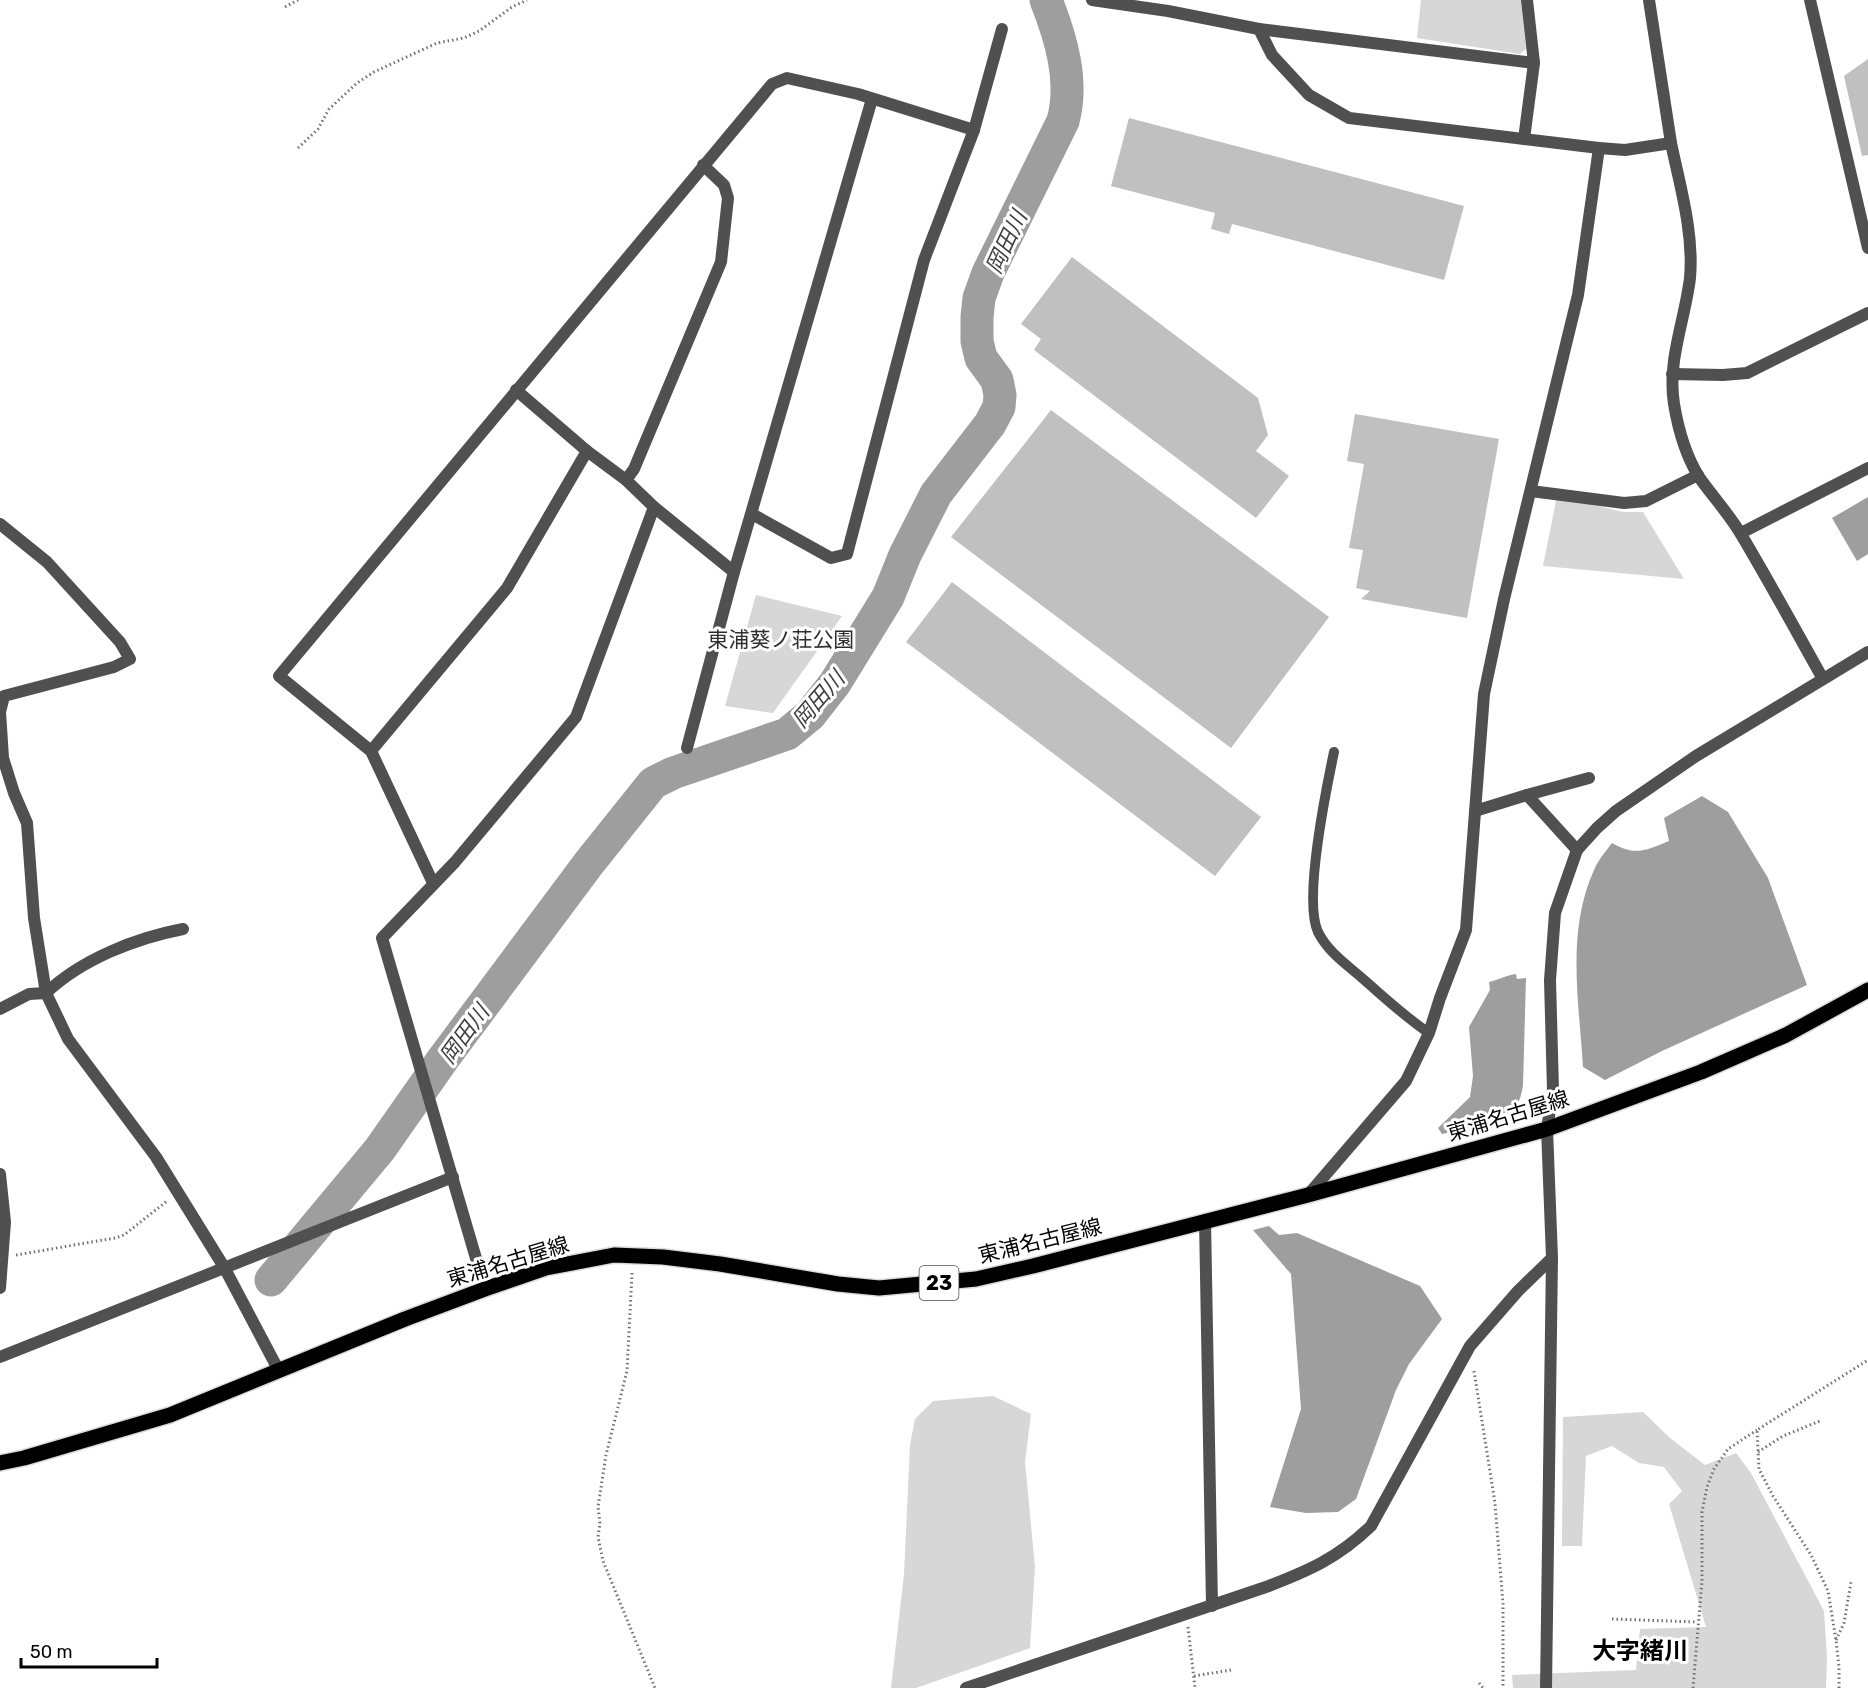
<svg xmlns="http://www.w3.org/2000/svg" width="1868" height="1688" font-family="Rubik,'Noto Sans JP',sans-serif">
	<style>
		.green { fill: #d7d7d7 }
		.water { fill: #9e9e9e }
		.lines { fill: none; stroke-linecap: round; stroke-linejoin: round }
		.river { stroke: #9e9e9e; stroke-width: 33 }
		.building { fill: #c0c0c0 }
		.primary-casing { stroke: #dbdbdb; stroke-width: 18 }
		.path { stroke: #727272; stroke-width: 3; stroke-dasharray: 1.5 3; stroke-linecap: butt }
		.service { stroke: #505050; stroke-width: 10 }
		.minor { stroke: #505050; stroke-width: 12 }
		.tertiary { stroke: #505050; stroke-width: 12 }
		.primary { stroke: #000; stroke-width: 15 }
		.labels { text-anchor: middle; stroke-width: 6; stroke-linejoin: round; paint-order: stroke }
		.shield { fill: #fff; stroke: #4c4c4c; stroke-width: 1.5 }
		.shield-label { font-size: 20px; font-weight: bold; fill: #000 }
		.park-label { font-size: 21px; fill: #2e2e2e; stroke: #fff }
		.street-label { font-size: 21px; fill: #000; stroke: #fff }
		.water-label { font-size: 22px; font-style: italic; fill: #3f3f3f; stroke: #fff }
		.quarter-label { font-size: 24px; font-weight: bold; fill: #000; stroke: #fff }
	</style>
	<rect width="100%" height="100%" fill="#fff"/>
	<!-- green -->
	<g class="green">
		<polygon points="1421,0 1521,0 1526,49 1520,54 1417,38"/>
		<polygon points="1557,496 1623,512 1643,512 1684,579 1543,566"/>
		<polygon points="756,595 842,616 773,713 725,706"/>
		<polygon points="993,1396 1031,1414 1025,1462 1035,1567 1030,1648 916,1688 891,1688 904,1574 910,1445 915,1419 933,1401"/>
		<polygon points="1643,1412 1670,1438 1705,1465 1736,1453 1751,1473 1824,1611 1827,1656 1826,1688 1513,1688 1512,1675 1636,1670 1640,1629 1706,1627 1669,1504 1682,1491 1664,1467 1639,1463 1612,1446 1586,1456 1582,1546 1562,1546 1563,1417"/>
	</g>
	<!-- water -->
	<g class="water">
		<polygon points="1868,497 1868,554 1857,561 1832,518"/>
		<path d="M1702 796 1728 812 1768 878 1807 985 1662 1051 1605 1080 1583 1067C1579 1001 1566 932 1594 870 1598 860 1606 851 1612 843 1635 856 1645 851 1669 841L1664 818Z"/>
		<path d="M1516 974 1517 979 1526 978 1523 1085C1519 1112 1510 1113 1484 1117L1483 1125 1442 1134 1438 1128 1470 1097 1473 1076 1469 1027 1490 990 1489 982C1499 980 1506 975 1516 974Z"/>
		<polygon points="1269,1226 1279,1235 1297,1233 1420,1286 1442,1319 1409,1364 1396,1390 1356,1499 1338,1512 1306,1513 1270,1507 1301,1409 1291,1274 1253,1230"/>
	</g>
	<g class="lines">
		<!-- river -->
		<path class="river" d="M271 1280 380 1149 443 1059 589 863 653 783 673 773 787 734 810 715 835 683 888 597 905 555 936 494 990 424 999 407 1000 395 997 380 981 358 977 341V317L979 298 988 273 1063 121C1074 81 1061 38 1046 0"/>
	</g>
	<!-- building -->
	<g class="building">
		<polygon points="1868,59 1868,155 1862,156 1844,76"/>
		<polygon points="1129,118 1464,206 1444,280 1232,224 1229,234 1211,229 1215,213 1111,186"/>
		<polygon points="1072,257 1258,398 1268,435 1256,451 1289,476 1256,518 1034,350 1041,339 1021,324"/>
		<polygon points="1051,410 1329,617 1231,748 951,537"/>
		<polygon points="1355,414 1499,439 1467,618 1361,599 1370,591 1356,588 1363,550 1349,548 1364,464 1347,461"/>
		<polygon points="952,582 1261,817 1215,876 906,642"/>
	</g>
	<g class="lines">
		<!-- primary casing -->
		<g class="primary-casing">
			<polyline id="primary" points="0,1463 24,1458 170,1415 405,1319 485,1289 546,1268 614,1255 663,1257 720,1264 838,1284 879,1288 976,1279 1033,1266 1308,1195 1547,1129 1701,1072 1786,1035 1868,990"/>
		</g>
		<!-- path -->
		<g class="path">
			<polyline points="285,7 298,0"/>
			<polyline points="298,148 318,129 329,109 357,83 374,72 437,43 464,38 479,31 512,7 527,0"/>
			<polyline points="16,1255 115,1238 124,1235 167,1201"/>
			<polyline points="632,1273 627,1371 606,1455 598,1507 600,1523 598,1537 603,1561 655,1688"/>
			<polyline points="1474,1371 1495,1503 1503,1604 1503,1688"/>
			<polyline points="1758,1452 1783,1436 1820,1421"/>
			<polyline points="1612,1619 1697,1622"/>
			<polyline points="1188,1627 1195,1688"/>
			<polyline points="1836,1640 1844,1623 1851,1582"/>
			<polyline points="1194,1676 1231,1670"/>
			<polyline points="1479,1683 1483,1688"/>
			<polyline points="1693,1688 1702,1581 1702,1512 1707,1487 1714,1469 1728,1449 1757,1430"/>
			<polyline points="1839,1688 1839,1667 1836,1640 1828,1591 1811,1555 1773,1496 1759,1469 1757,1430 1868,1360"/>
		</g>
		<!-- service -->
		<path class="service" d="M1334 752C1326 790 1303 900 1318 932 1328 952 1346 964 1362 978 1384 997 1405 1017 1429 1033"/>
		<!-- minor -->
		<g class="minor">
			<polyline points="1092,0 1168,11 1259,29 1272,55 1309,95 1349,118 1599,148 1625,150 1671,143 1649,0"/>
			<polyline points="1810,0 1868,248"/>
			<polyline points="1259,29 1534,63"/>
			<polyline points="974,130 1002,29"/>
			<polyline points="1524,139 1534,63 1527,0"/>
			<path d="M1671 143C1680 186 1694 233 1690 278 1685 320 1667 361 1674 404 1678 428 1686 456 1699 477 1713 497 1730 515 1742 536 1770 583 1796 631 1823 679"/>
			<polyline points="1672,374 1723,375 1747,373 1868,313"/>
			<polyline points="516,390 587,451 626,480 654,507 734,572"/>
			<polyline points="626,480 634,469 721,262 728,198 724,185 703,165"/>
			<polyline points="1531,491 1624,503 1646,501 1698,475"/>
			<polyline points="0,524 47,562 120,642 130,659 114,667 4,696 0,712 3,758 14,793 27,823 34,918 46,993 68,1039 156,1157 224,1267 279,1371"/>
			<polyline points="1741,533 1868,468"/>
			<polyline points="687,748 734,572 872,99"/>
			<polyline points="371,751 507,588 587,451"/>
			<polyline points="1527,795 1589,778"/>
			<polyline points="1475,811 1527,795 1577,850"/>
			<polyline points="433,883 371,751 279,676 772,84 787,78 858,94 974,130 924,260 847,554 831,558 752,514"/>
			<path d="M0 1009 29 994 46 993C82 959 136 938 183 929"/>
			<polyline points="0,1174 5,1222 0,1288"/>
			<polyline points="1308,1195 1406,1081 1429,1033 1440,998 1466,930 1484,694 1504,599 1578,295 1599,148"/>
			<polyline points="1205,1220 1212,1606"/>
			<polyline points="485,1289 382,938 455,862 576,717 654,507"/>
			<polyline points="0,1357 453,1177"/>
			<path d="M966 1688 1266 1587C1308 1571 1338 1558 1371 1526L1470 1346 1518 1291 1552 1258"/>
		</g>
		<!-- tertiary -->
		<polyline class="tertiary" points="1546,1688 1552,1258 1547,1129 1553,1090 1550,980 1555,913 1577,850 1597,828 1616,811 1696,756 1868,652"/>
		<!-- primary -->
		<use href="#primary" class="primary"/>
	</g>
	<g class="labels">
		<!-- shield labels -->
		<rect class="shield" x="919.5" y="1266" width="39" height="34" rx="4.5"/>
		<g class="shield-label">
			<text x="939" y="1290">23</text>
		</g>
		<!-- park labels -->
		<g class="park-label">
			<text x="781" y="647">東浦葵ノ荘公園</text>
		</g>
		<!-- street labels -->
		<g class="street-label">
			<text transform="translate(1508 1116) rotate(-17)" y="7">東浦名古屋線</text>
			<text transform="translate(1040 1241) rotate(-14)" y="7">東浦名古屋線</text>
			<text transform="translate(508 1262) rotate(-17)" y="7">東浦名古屋線</text>
		</g>
		<!-- water labels -->
		<g class="water-label">
			<text transform="translate(1006 242) rotate(-65)" y="8">岡田川</text>
			<text transform="translate(818 699) rotate(-49)" y="8">岡田川</text>
			<text transform="translate(464 1034) rotate(-54)" y="8">岡田川</text>
		</g>
		<!-- quarter labels -->
		<g class="quarter-label">
			<text x="1640" y="1659">大字緒川</text>
		</g>
	</g>
	<!-- scale -->
	<path d="M21 1658v9h136v-9" fill="none" stroke="#000000" stroke-width="3"/>
	<text x="30" y="1658" font-size="18" fill="#000000" stroke="#ffffff" stroke-width="4.5" paint-order="stroke">50 m</text>
</svg>
